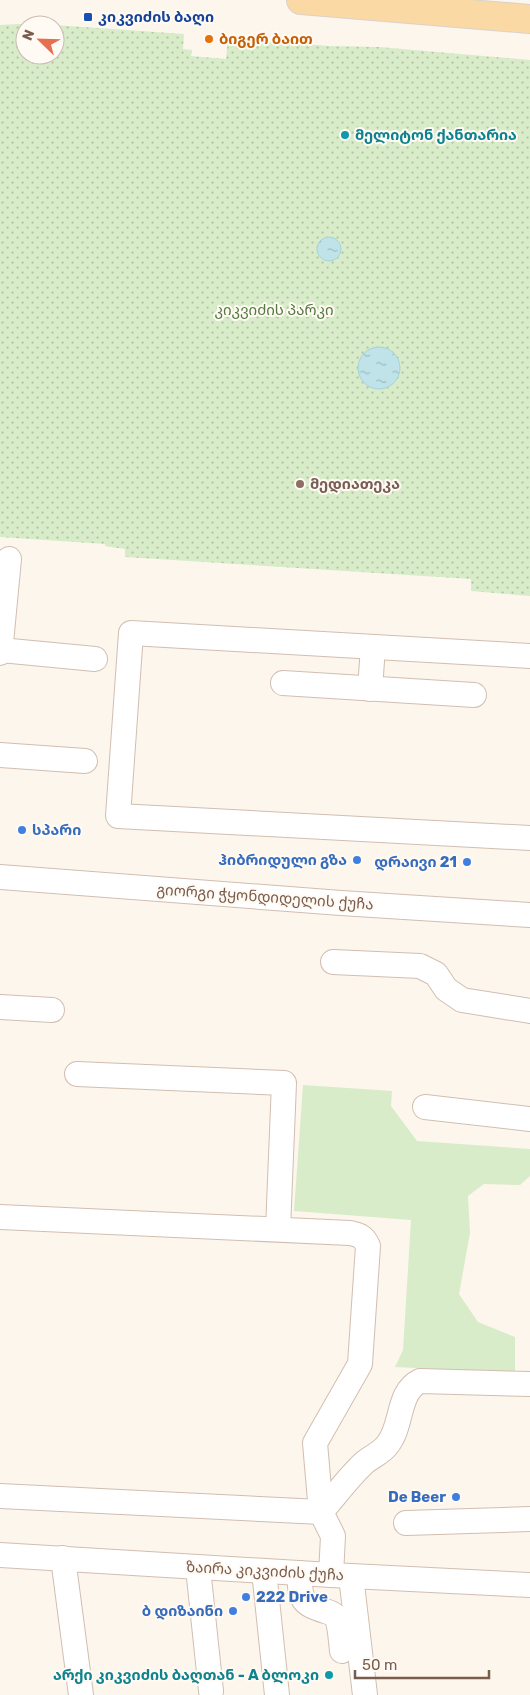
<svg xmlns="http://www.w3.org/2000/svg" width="530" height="1695" font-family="Rubik,'Noto Sans Georgian',sans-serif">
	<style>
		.grass { fill: #d8ecc9 }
		.park { fill: url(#park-dots) }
		.water { fill: url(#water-ripples); stroke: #a5d3da }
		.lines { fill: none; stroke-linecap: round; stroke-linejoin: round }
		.minor-casing { stroke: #d1beb0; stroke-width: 26 }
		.major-casing { stroke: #dad1cd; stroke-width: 30 }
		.minor { stroke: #fff; stroke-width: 24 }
		.major { stroke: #fbd9a5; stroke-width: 28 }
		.transit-dot { fill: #1a4fb4; stroke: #fffaf3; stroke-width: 2 }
		.food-dot { fill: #e8710a; stroke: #fffaf3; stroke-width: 2 }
		.culture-dot { fill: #0f9aa8; stroke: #fffaf3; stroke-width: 2 }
		.education-dot { fill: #8d6e63; stroke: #fffaf3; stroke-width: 2 }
		.shop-dot { fill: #3f7fe0; stroke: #fffaf3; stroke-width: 2 }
		.labels { text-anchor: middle; stroke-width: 4; stroke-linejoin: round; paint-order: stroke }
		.transit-label { font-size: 15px; font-weight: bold; fill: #164399; stroke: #fffaf3; text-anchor: start }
		.food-label { font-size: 15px; font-weight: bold; fill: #c56008; stroke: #fffaf3; text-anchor: start }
		.culture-label { font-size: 15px; font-weight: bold; fill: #0d838f; stroke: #fffaf3; text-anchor: start }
		.park-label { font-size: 15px; fill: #537a41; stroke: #fffaf3 }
		.education-label { font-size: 15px; font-weight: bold; fill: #785e54; stroke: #fffaf3; text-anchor: start }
		.shop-label { font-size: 15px; font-weight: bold; fill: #366cbe; stroke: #fffaf3; text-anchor: end }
		.street-label { font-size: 15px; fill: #7a5c4d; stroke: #fffaf3 }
	</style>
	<defs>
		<pattern id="park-dots" width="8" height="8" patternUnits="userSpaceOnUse" patternTransform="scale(1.25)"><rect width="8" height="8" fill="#d8ecc9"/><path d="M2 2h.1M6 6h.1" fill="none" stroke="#b4c2a5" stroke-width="1.8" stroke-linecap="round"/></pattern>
		<pattern id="water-ripples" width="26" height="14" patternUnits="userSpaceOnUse" patternTransform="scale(1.25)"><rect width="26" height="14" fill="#bfe3e8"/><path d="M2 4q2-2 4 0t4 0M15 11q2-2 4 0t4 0" fill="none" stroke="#a0bbbe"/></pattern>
	</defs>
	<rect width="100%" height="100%" fill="#fdf6ec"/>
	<!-- grass -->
	<polygon class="grass" points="303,1085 392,1091 391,1106 417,1141 530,1149 530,1176 520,1185 484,1184 468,1196 470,1233 459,1294 478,1322 515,1337 515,1373 395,1367 403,1350 411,1220 294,1211"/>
	<!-- park -->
	<polygon class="park" points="20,24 53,25 25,25 25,55 55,55 55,25 184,34 183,49 192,50 191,56 226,59 228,38 329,46 379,47 530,60 530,596 471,591 471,579 125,557 125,549 105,546 105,544 0,537 0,25"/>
	<!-- water -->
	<g class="water">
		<circle cx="329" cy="249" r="12"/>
		<circle cx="379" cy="368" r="21"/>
	</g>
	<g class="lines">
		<!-- minor casing -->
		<g class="minor-casing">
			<g id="minor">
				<polyline points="0,650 95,659"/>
				<polyline points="0,653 9,559"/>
				<polyline points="530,656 131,633 118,816 530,838"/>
				<polyline points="283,683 474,695"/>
				<polyline points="370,689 373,647"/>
				<polyline points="0,755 85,761"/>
				<polyline points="0,877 341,903 530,915"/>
				<polyline points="333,962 420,966 436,974 446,989 462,1000 530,1011"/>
				<polyline points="0,1007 52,1010"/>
				<polyline points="77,1074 284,1083 278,1229"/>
				<polyline points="425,1107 530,1119"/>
				<path d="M0 1217 350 1233C360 1235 364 1237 368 1246L360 1364 315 1443 321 1512 333 1536 331 1575"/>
				<polyline points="0,1496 321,1512"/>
				<path d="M321 1512C335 1496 348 1478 364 1463 372 1456 382 1453 388 1444 403 1425 397 1392 420 1381L530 1384"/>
				<polyline points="406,1523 530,1519"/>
				<polyline points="0,1555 331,1575 530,1585"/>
				<polyline points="63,1558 81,1695"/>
				<polyline points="198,1568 211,1691"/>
				<polyline points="264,1571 277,1695"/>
				<path d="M299 1573C301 1598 299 1603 325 1611 329 1612 332 1613 335 1616 340 1622 341 1643 342 1651"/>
				<polyline points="351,1576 365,1695"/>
			</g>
		</g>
		<!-- major casing -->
		<g class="major-casing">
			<polyline id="major" points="301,0 530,19"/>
		</g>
		<!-- minor -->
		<use href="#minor" class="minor"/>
		<!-- major -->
		<use href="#major" class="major"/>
	</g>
	<!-- markers -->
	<rect class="transit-dot" x="83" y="12" width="10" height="10" rx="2.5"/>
	<circle class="food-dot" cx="209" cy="39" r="5"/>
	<g class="culture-dot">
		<circle cx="345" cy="135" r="5"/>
		<circle cx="329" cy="1675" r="5"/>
	</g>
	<circle class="education-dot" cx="300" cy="484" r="5"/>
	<g class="shop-dot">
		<circle cx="22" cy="830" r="5"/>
		<circle cx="357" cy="860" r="5"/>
		<circle cx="467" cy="862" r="5"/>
		<circle cx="456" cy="1497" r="5"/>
		<circle cx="246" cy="1597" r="5"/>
		<circle cx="233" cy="1611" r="5"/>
	</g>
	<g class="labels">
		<!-- transit labels -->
		<g class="transit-label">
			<text x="98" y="22">კიკვიძის ბაღი</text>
		</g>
		<!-- food labels -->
		<g class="food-label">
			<text x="219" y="44">ბიგერ ბაით</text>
		</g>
		<!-- culture labels -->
		<g class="culture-label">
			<text x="355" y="140">მელიტონ ქანთარია</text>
			<text x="319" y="1680" text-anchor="end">არქი კიკვიძის ბაღთან - A ბლოკი</text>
		</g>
		<!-- park labels -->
		<g class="park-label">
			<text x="274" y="315">კიკვიძის პარკი</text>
		</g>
		<!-- education labels -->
		<g class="education-label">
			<text x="310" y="489">მედიათეკა</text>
		</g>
		<!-- shop labels -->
		<g class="shop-label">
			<text x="32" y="835" text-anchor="start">სპარი</text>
			<text x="347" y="865">ჰიბრიდული გზა</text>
			<text x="457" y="867">დრაივი 21</text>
			<text x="446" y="1502">De Beer</text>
			<text x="256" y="1602" text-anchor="start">222 Drive</text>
			<text x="223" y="1616">ბ დიზაინი</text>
		</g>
		<!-- street labels -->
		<g class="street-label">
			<text transform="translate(265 897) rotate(4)" y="5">გიორგი ჭყონდიდელის ქუჩა</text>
			<text transform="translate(265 1571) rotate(3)" y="5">ზაირა კიკვიძის ქუჩა</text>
		</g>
	</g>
	<!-- north arrow -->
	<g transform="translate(40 40) rotate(293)"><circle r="24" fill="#fffaf3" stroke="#cabbb1"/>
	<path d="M0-4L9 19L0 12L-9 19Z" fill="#e76f51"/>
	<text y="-8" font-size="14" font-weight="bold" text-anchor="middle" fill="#7a5c4d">N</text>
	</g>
	<!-- scale -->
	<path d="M355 1670v8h134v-8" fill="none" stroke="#7a5c4d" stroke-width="2.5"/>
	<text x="362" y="1670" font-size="15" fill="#7a5c4d" stroke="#fffaf3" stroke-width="4" paint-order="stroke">50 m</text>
</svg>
